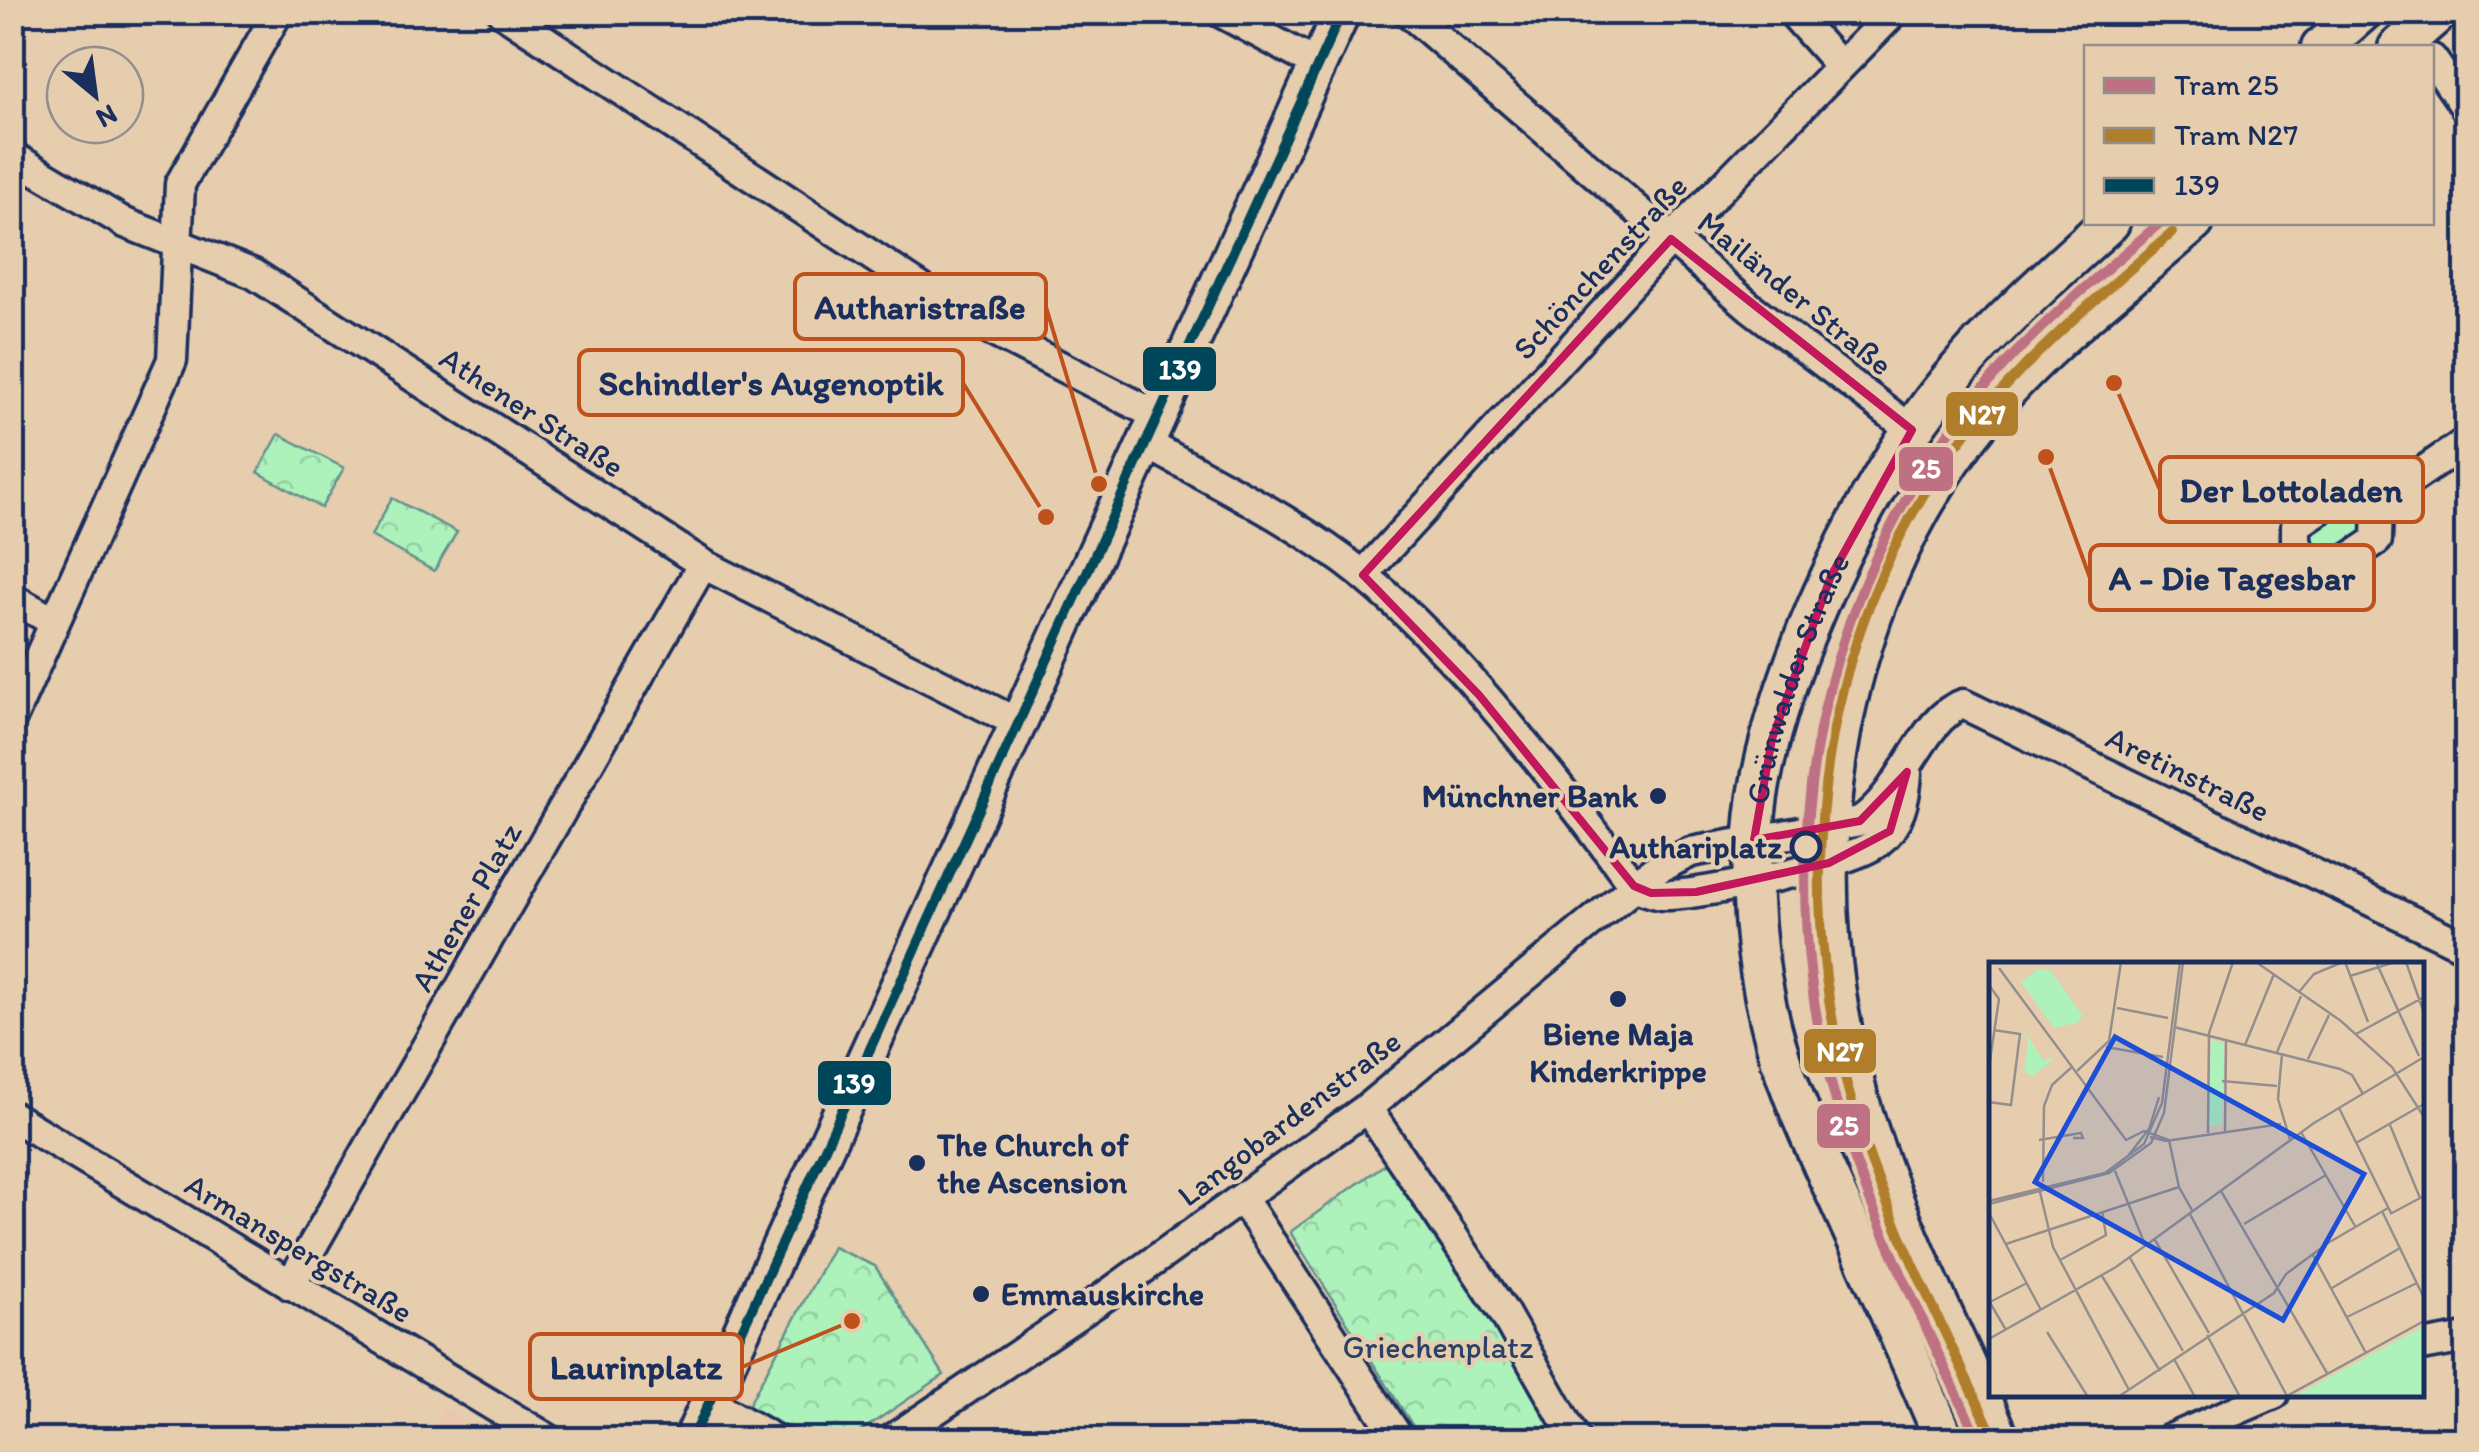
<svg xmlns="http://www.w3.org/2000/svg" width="2479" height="1452" font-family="Itim,sans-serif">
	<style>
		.built { fill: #e9c6ad }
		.grass { fill: #adf1bb; stroke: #64908c; stroke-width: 2.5 }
		.forest { fill: url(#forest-crowns); stroke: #64908c; stroke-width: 2.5 }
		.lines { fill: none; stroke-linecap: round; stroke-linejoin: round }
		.minor-casing { stroke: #1b2f5e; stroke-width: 35 }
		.tertiary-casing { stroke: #1b2f5e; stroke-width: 42 }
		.secondary-casing { stroke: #1b2f5e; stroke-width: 45 }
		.minor { stroke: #e5cdad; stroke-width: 28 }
		.tertiary { stroke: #e5cdad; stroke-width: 35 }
		.secondary { stroke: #e5cdad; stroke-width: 38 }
		.bus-1-casing { stroke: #e5cdad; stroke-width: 18 }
		.bus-1 { stroke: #00465a; stroke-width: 10 }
		.tram-1-casing { stroke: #e5cdad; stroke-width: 18 }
		.tram-2-casing { stroke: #e5cdad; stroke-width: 18 }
		.tram-1 { stroke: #bd7183; stroke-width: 10 }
		.tram-2 { stroke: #b07e2a; stroke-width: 10 }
		.marked { fill: none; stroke: #c2185b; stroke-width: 8; stroke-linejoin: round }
		.poi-dot { fill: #1b2f5e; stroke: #e5cdad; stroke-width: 4 }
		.stop-dot { fill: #e5cdad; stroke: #1b2f5e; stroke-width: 5 }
		.labels { text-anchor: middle; stroke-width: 8; stroke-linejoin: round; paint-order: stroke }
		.street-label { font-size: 32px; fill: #1b2f5e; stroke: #e5cdad }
		.poi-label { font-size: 32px; font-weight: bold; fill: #1b2f5e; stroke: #e5cdad; text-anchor: start }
		.stop-label { font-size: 32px; font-weight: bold; fill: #1b2f5e; stroke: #e5cdad; text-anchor: end }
		.park-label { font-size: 32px; fill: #2a4267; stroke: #e5cdad }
		.inset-road { fill: none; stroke: #948e8d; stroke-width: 2.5 }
		.view { fill: #1d4ed8; fill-opacity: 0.15; stroke: #1d4ed8; stroke-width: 5 }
		.inset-edge { fill: none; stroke: #1b2f5e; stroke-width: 5 }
		.leader { fill: none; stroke: #bf511c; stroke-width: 4 }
		.callout-dot { fill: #bf511c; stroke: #e5cdad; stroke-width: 4 }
		.callout { fill: #e5cdad; stroke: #bf511c; stroke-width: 4 }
		.callout-label { font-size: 35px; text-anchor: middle; font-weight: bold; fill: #1b2f5e }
		.line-badge { stroke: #e5cdad; stroke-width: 4 }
		.badge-label { font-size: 28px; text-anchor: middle; font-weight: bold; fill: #fff }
	</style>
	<defs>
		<pattern id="forest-crowns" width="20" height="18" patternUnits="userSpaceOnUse" patternTransform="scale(2.5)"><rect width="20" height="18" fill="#adf1bb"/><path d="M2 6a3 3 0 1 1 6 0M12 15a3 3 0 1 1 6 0" fill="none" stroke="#94cfa3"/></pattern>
	</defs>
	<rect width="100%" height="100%" fill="#e5cdad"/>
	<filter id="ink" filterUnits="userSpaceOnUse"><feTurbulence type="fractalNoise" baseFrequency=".01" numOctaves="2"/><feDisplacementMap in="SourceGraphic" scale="20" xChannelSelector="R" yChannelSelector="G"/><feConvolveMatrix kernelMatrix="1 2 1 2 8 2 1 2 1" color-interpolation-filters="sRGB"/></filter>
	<g filter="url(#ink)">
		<!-- built -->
		<polygon class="built" points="445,1410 490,1439 425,1439"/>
		<!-- grass -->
		<polygon class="grass" points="2346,505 2366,513 2364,533 2333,554 2317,553 2308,535 2311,530"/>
		<!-- forest -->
		<g class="forest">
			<polygon points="279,434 344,468 321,508 258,472"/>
			<polygon points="392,498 457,532 434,571 371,536"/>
			<polygon points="1388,1162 1494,1317 1562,1439 1421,1439 1290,1232"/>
			<polygon points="833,1247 875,1266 944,1375 849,1439 809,1439 748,1406"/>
		</g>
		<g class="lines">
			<!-- minor casing -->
			<g class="minor-casing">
				<g id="minor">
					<polyline points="502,12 968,319 1158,416"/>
					<polyline points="1220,12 1318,65"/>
					<polyline points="1408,12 1750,307 1912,430"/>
					<polyline points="1792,12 1840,66"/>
					<polyline points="2432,59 2466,108"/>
					<polyline points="12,156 125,223 254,274 703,564 1018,723"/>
					<path d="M1146 443C1220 485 1296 521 1362 574 1458 652 1561 786 1634 886"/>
					<polyline points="2378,502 2377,540 2332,570 2314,568 2296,544 2296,525 2344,493 2378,502 2466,442"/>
					<polyline points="1363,575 1671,239 1894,12"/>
					<polyline points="12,598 53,621"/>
					<polyline points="12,718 172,360 180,184 278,12"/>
					<path d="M1634 886C1644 890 1653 894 1663 895 1698 897 1853 863 1878 842 1900 825 1905 800 1907 774"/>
					<polyline points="1367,1108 1503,1311 1576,1440"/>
					<polyline points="12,1116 550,1440"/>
					<polyline points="1242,1198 1400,1440"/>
					<polyline points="290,1285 703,564"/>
					<polyline points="2422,1346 2466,1338"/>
					<polyline points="709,1402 775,1440"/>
					<polyline points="699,1424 727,1440"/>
					<path d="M891 1440 1101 1299 1367 1108 1653 871 1691 852 1860 821C1904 792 1922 717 1963 704L2466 947"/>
					<polyline points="2168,1440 2274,1394"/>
				</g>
			</g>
			<!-- tertiary casing -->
			<g class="tertiary-casing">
				<polyline id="tertiary" points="692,1440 1342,12"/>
			</g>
			<!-- secondary casing -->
			<g class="secondary-casing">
				<g id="secondary">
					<polyline points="2321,48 2362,12"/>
					<polyline points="2398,48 2439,12"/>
					<path id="s1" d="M1945 1440C1914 1368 1883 1296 1850 1225 1824 1166 1794 1107 1776 1044 1754 966 1746 877 1758 796 1779 666 1865 482 1949 381 1997 323 2054 273 2110 222"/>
					<path d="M2000 1440C1955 1337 1901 1233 1867 1126 1789 888 1826 606 1988 411 2049 339 2124 284 2194 222"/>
				</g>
			</g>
			<!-- minor -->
			<use href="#minor" class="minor"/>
			<!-- tertiary -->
			<use href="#tertiary" class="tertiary"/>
			<!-- secondary -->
			<use href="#secondary" class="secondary"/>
			<!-- bus-1 casing -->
			<g class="bus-1-casing">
				<polyline id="bus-1" points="692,1440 1342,12"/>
			</g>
			<!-- bus-1 -->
			<use href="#bus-1" class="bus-1"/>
			<!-- tram-1 casing -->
			<g class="tram-1-casing">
				<path id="tram-1" d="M1978 1440C1929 1330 1871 1221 1837 1105 1769 871 1810 619 1956 423 2012 346 2089 284 2161 222"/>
			</g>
			<!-- tram-2 casing -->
			<g class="tram-2-casing">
				<path id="tram-2" d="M1992 1434C1943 1325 1884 1215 1851 1100 1786 873 1821 615 1971 427 2029 354 2101 294 2172 233"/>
			</g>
			<!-- tram-1 -->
			<use href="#tram-1" class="tram-1"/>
			<!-- tram-2 -->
			<use href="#tram-2" class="tram-2"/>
		</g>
	</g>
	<!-- marked area -->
	<path class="marked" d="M1671 239 1912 430 1831 576 1772 739 1754 840 1860 821 1907 772 1890 831 1829 863 1696 892 1651 893 1634 886 1479 695 1363 575Z"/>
	<!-- markers -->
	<g class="poi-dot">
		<circle cx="1658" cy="796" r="10"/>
		<circle cx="1618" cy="999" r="10"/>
		<circle cx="917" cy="1163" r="10"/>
		<circle cx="981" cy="1294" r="10"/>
	</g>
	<circle class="stop-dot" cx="1806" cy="847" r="14"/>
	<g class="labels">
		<!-- street labels -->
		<g class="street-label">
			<text transform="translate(1600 267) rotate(-47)" y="11">Schönchenstraße</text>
			<text transform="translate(1795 293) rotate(39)" y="11">Mailänder Straße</text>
			<text transform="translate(532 412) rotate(33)" y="11">Athener Straße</text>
			<text dy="11" stroke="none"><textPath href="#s1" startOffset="805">Grünwalder Straße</textPath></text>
			<text transform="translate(2188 774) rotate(26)" y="11">Aretinstraße</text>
			<text transform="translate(466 907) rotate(-60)" y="11">Athener Platz</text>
			<text transform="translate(1289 1118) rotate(-37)" y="11">Langobardenstraße</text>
			<text transform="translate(299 1248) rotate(31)" y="11">Armanspergstraße</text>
		</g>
		<!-- poi labels -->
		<g class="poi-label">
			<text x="1638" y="807" text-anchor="end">Münchner Bank</text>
			<text x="1618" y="1045" text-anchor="middle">Biene Maja<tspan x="1618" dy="37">Kinderkrippe</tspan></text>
			<text x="937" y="1156">The Church of<tspan x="937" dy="37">the Ascension</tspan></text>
			<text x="1001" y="1305">Emmauskirche</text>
		</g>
		<!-- stop labels -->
		<g class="stop-label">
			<text x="1782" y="858">Authariplatz</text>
		</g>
		<!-- park labels -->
		<g class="park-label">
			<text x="1438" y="1358">Griechenplatz</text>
		</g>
	</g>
	<!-- overview -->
	<g transform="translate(1989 962)">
		<rect width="435" height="435" fill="#e5cdad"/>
		<path d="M49 7 61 8 94 54 87 61 65 66 32 20Z" fill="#adf1bb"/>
		<path d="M32 64 54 98 65 96 45 114 35 110 39 79ZM222 78 235 81 233 163 220 164ZM435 364V435H304Z" fill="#adf1bb"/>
		<path class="inset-road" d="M267 0 352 59 403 105 435 155M356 0 379 60M387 0 430 94M417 0 435 51M10 6 137 178 155 169 180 178M361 14 406 0M0 23 10 37 0 105M310 30 325 12 354 0M128 46 179 56M185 65 351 107 363 113 374 132M367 72 435 35M256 83 285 12M117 85 174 95M288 90 312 34M293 92 289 137 301 178M319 97 340 53M88 109 120 79 132 0M233 119 288 124M0 140 22 143 31 72 5 68M350 146 402 251M401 163 431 236M236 169 237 78M312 170 366 264M219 171 220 71 244 0M161 175 177 179 292 162M50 178 92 171 94 176H84M180 178 190 225 204 250M367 181 435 142M139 194 160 167 170 135M126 209 157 285M54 220 55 144 63 123 84 104M232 229 338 411M51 230 64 285 140 428M0 239 116 211 155 182 173 141 191 0M0 242 120 211 162 181 175 151 194 0M393 249 435 336M0 251 52 348M201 252 298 434M401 252 435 234M255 262 337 213M166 278 220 371M17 282 190 225M324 293 377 391M141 296 194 389M71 298 117 273 113 249M113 314 171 409M343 326 411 286M0 339 17 368M1 340 38 321M358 355 428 321M58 370 99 435M218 373 251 435M0 377 127 305 325 161 435 95M185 397 206 435M129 435 285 331 297 312 339 281 399 246M296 435 435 359"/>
		<path class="view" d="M126 75 375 212 294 358 46 220Z"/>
		<rect width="435" height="435" class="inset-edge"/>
	</g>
	<!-- callouts -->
	<path class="leader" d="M1099 484L1046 307M1046 517L963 383M2114 383L2160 490M2046 457L2090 578M852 1321L742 1367"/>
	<g class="callout-dot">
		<circle cx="1099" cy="484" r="10"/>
		<circle cx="1046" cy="517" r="10"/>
		<circle cx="2114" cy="383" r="10"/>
		<circle cx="2046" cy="457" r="10"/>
		<circle cx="852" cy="1321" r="10"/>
	</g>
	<g class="callout">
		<rect x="795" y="274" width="251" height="65" rx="10"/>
		<rect x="579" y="350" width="384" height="65" rx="10"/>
		<rect x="2160" y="457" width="263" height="65" rx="10"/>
		<rect x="2090" y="545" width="284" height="65" rx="10"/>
		<rect x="530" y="1334" width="212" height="65" rx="10"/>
	</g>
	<g class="callout-label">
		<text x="920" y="319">Autharistraße</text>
		<text x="771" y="395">Schindler's Augenoptik</text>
		<text x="2291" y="502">Der Lottoladen</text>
		<text x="2232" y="590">A - Die Tagesbar</text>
		<text x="636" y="1379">Laurinplatz</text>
	</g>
	<g class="line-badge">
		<rect x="1141" y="345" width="77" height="48" rx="10" fill="#00465a"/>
		<rect x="1944" y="390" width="76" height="48" rx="10" fill="#b07e2a"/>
		<rect x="1897" y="445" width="58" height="48" rx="10" fill="#bd7183"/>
		<rect x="1802" y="1027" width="76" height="48" rx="10" fill="#b07e2a"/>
		<rect x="816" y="1059" width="77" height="48" rx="10" fill="#00465a"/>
		<rect x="1815" y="1102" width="57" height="48" rx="10" fill="#bd7183"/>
	</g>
	<g class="badge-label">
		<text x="1180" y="379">139</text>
		<text x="1982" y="424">N27</text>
		<text x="1926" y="478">25</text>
		<text x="1840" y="1061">N27</text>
		<text x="854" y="1093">139</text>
		<text x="1844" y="1135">25</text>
	</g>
	<!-- margin -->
	<rect width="2479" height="1452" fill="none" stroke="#e5cdad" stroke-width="50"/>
	<rect x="25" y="25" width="2429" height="1402" fill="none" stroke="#1b2f5e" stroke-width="4" filter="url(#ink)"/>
	<!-- legend -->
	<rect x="2084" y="45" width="350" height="180" fill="#e5cdad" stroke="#948e8d" stroke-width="2.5"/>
	<rect x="2104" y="78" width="50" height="15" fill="#bd7183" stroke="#948e8d" stroke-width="2.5"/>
	<text x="2174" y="95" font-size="30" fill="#1b2f5e">Tram 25</text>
	<rect x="2104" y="128" width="50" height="15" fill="#b07e2a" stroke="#948e8d" stroke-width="2.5"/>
	<text x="2174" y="145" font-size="30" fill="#1b2f5e">Tram N27</text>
	<rect x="2104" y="178" width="50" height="15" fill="#00465a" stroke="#948e8d" stroke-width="2.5"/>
	<text x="2174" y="195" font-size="30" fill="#1b2f5e">139</text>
	<!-- north arrow -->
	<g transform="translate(95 95) rotate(151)"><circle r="48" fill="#e5cdad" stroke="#948e8d" stroke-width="2.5"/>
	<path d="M0-8L18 38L0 25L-18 38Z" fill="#1b2f5e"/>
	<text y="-15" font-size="28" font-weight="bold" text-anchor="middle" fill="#1b2f5e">N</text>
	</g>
</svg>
